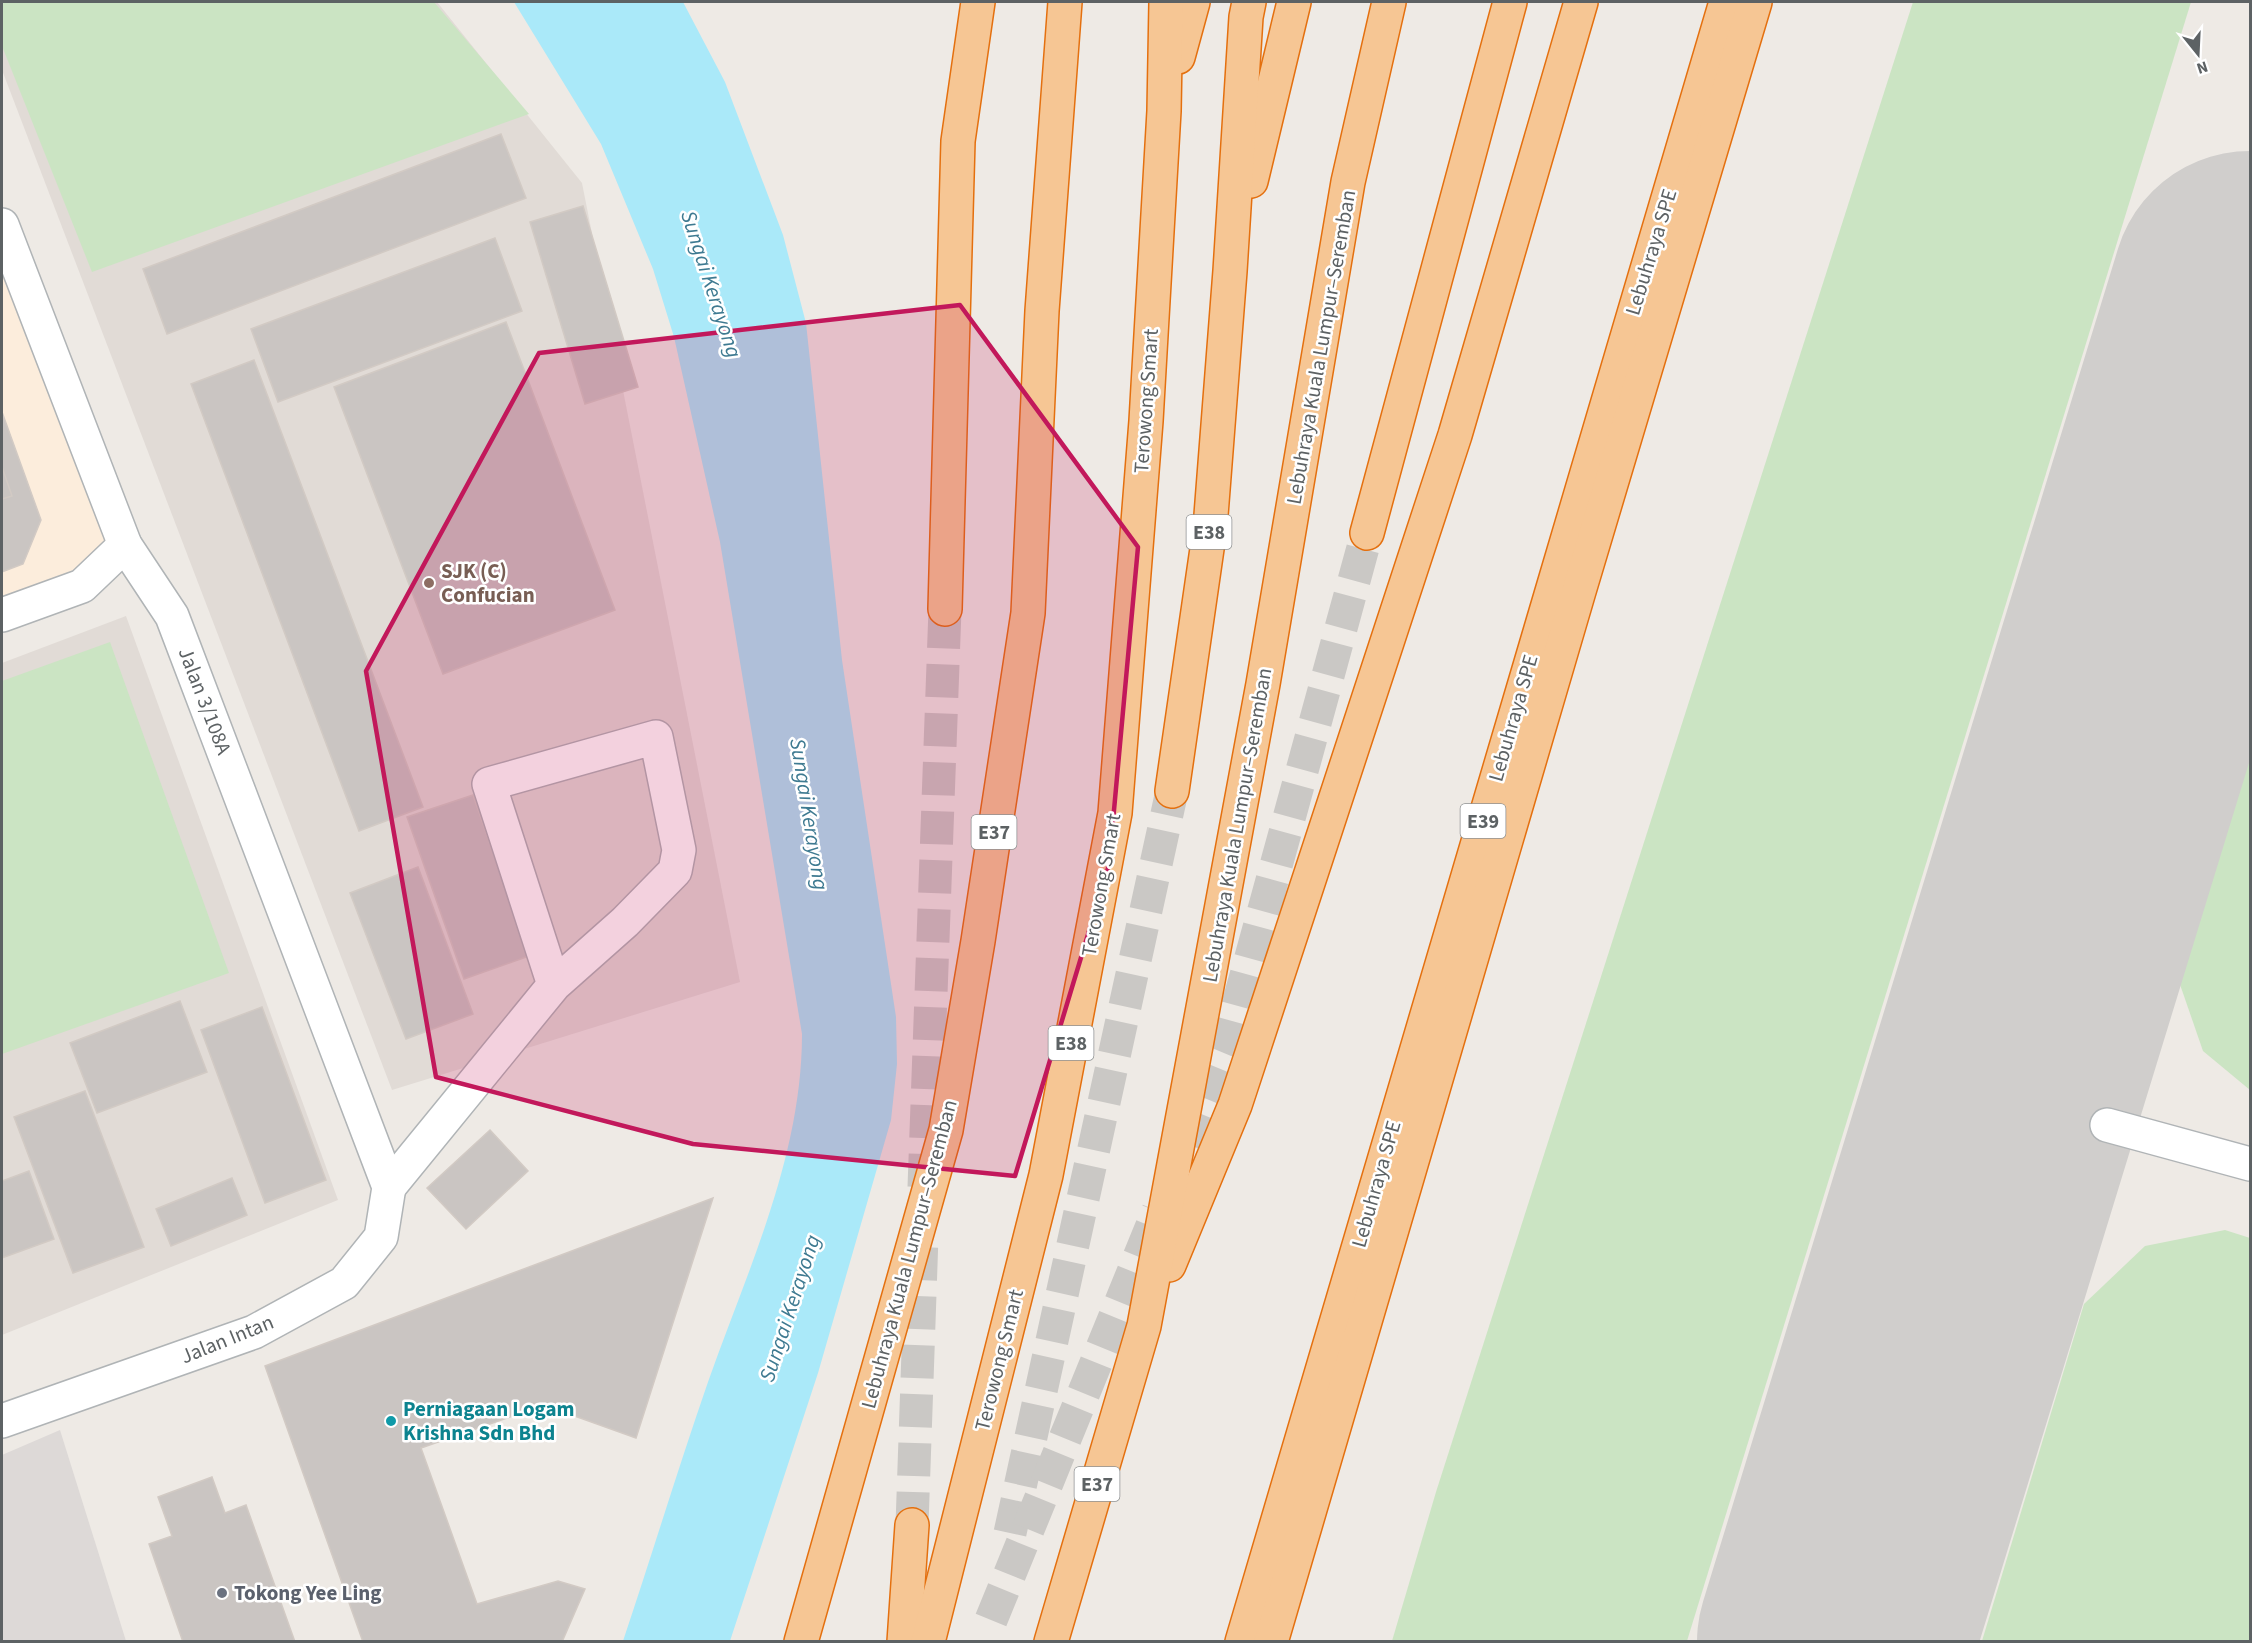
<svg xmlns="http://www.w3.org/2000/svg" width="2252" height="1643" font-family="'Source Sans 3',sans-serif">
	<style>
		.commercial { fill: #fceddc }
		.industrial { fill: #ddd9d7 }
		.education { fill: #e1dbd6 }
		.green { fill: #cbe4c3 }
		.water { fill: #aae9f9 }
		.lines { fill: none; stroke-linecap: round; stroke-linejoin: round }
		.runway { stroke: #d0cecc; stroke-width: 276 }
		.building { fill: #cac5c2; stroke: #d2cac4; stroke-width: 1.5 }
		.highway-tunnel { stroke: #cac8c5; stroke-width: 33; stroke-dasharray: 33 16; stroke-linecap: butt }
		.minor-casing { stroke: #b0b4b6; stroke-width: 36 }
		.highway-casing { stroke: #e4700f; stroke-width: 36 }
		.minor { stroke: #fff; stroke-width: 33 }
		.highway { stroke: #f6c694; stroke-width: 33 }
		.marked { fill: #c2185b; fill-opacity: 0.2; stroke: #c2185b; stroke-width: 4.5; stroke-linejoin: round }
		.education-dot { fill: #8d6e63; stroke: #fff; stroke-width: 2 }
		.culture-dot { fill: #0f9aa8; stroke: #fff; stroke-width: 2 }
		.worship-dot { fill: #6b7280; stroke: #fff; stroke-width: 2 }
		.labels { text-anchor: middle; stroke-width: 5; stroke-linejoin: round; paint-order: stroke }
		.shield { fill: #fff; stroke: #8e9192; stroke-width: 1.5 }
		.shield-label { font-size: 20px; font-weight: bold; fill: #5d6264 }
		.street-label { font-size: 21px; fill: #5d6264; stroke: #fff }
		.education-label { font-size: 21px; font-weight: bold; fill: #785e54; stroke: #fff; text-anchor: start }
		.culture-label { font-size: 21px; font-weight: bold; fill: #0d838f; stroke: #fff; text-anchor: start }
		.worship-label { font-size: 21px; font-weight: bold; fill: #5b616d; stroke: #fff; text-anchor: start }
		.water-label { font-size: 22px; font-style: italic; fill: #3e7a91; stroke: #fff }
	</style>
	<rect width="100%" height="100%" fill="#eeeae5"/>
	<!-- commercial -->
	<polygon class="commercial" points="2,258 109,541 77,573 2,601"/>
	<!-- industrial -->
	<polygon class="industrial" points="60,1430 126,1641 2,1641 2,1455"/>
	<!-- education -->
	<g class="education">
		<polygon points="2,2 437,2 582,183 740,982 392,1090 2,70"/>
		<polygon points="126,616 338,1200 2,1335 2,663"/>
	</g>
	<!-- green -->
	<g class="green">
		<polygon points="2,2 434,2 529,114 92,272 2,46"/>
		<polygon points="1913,2 2191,2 1687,1641 1392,1641 1436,1492"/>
		<polygon points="110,642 229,973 2,1054 2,681"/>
		<polygon points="2250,725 2250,1090 2203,1051 2175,970"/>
		<polygon points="2225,1230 2250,1238 2250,1641 1982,1641 2084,1304 2145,1246"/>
	</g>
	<!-- water -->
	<path class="water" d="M514 2H683L725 82 783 235 806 323 842 660 896 1017 897 1064 891 1120 818 1373 730 1641H623C652 1555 678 1468 708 1382 748 1269 802 1156 802 1034L720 542 674 337 653 269 601 144Z"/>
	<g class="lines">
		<!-- runway -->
		<polyline class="runway" points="1835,1642 2250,289"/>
	</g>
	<!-- building -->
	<g class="building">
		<polygon points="501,134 526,198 167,334 143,269"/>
		<polygon points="583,206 638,387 585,404 530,222"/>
		<polygon points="495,238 522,311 278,402 251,329"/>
		<polygon points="506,322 615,610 443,674 334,387"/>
		<polygon points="254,360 423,807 359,831 191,384"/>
		<polygon points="2,412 41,520 23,564 2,572"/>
		<polygon points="2,467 12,496 2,499"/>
		<polygon points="473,795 529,956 464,979 407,817"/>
		<polygon points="418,867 473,1014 406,1039 350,893"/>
		<polygon points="180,1001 207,1072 97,1113 70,1043"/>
		<polygon points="262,1007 326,1180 265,1203 201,1030"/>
		<polygon points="85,1091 144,1247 73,1273 14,1117"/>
		<polygon points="490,1130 528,1171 466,1229 427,1188"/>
		<polygon points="29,1171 54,1239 2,1258 2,1181"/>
		<polygon points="232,1178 247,1215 171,1246 156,1209"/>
		<polygon points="713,1198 636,1438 544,1405 421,1448 477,1604 558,1581 585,1589 562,1642 363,1642 265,1366"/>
		<polygon points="212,1477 225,1513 246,1505 295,1642 183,1642 149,1544 172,1536 158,1497"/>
	</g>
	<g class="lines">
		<!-- highway-tunnel -->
		<g class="highway-tunnel">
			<polyline points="1185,1143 1230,1034 1367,533"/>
			<polyline points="924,1187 945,609"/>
			<polyline points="912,1525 922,1236"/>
			<polyline points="1010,1533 1172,791"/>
			<polyline points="991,1620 1158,1211"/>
		</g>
		<!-- minor casing -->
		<g class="minor-casing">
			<g id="minor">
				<polyline points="2,225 125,545 172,616 389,1187 381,1237 344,1283 254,1332 2,1421"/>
				<polyline points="2,615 82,586 125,545"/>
				<polyline points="2107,1125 2250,1164"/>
				<polyline points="389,1187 554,985 625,922 675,871 679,850 656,737 489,784 554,985"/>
			</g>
		</g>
		<!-- highway casing -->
		<g class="highway-casing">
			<g id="highway">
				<polyline points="1178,57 1193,2"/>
				<polyline points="1251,181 1294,2"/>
				<polyline points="1367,533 1510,2"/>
				<polyline points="945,609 958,141 978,2"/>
				<polyline points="1172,791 1210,528 1230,271 1246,17 1249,2"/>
				<polyline points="1169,1265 1235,1105 1455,435 1581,2"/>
				<polyline points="801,1642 946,1130 978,941 1028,613 1042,311 1065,2"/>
				<polyline points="904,1642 912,1525"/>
				<polyline points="928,1642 1046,1175 1115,813 1146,421 1164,111 1166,2"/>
				<polyline points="1051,1642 1144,1326 1263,684 1348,182 1389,2"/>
				<polyline points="1242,1642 1726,2"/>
				<polyline points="1271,1642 1579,591 1755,2"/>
			</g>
		</g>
		<!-- minor -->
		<use href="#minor" class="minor"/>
		<!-- highway -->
		<use href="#highway" class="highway"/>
	</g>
	<!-- marked area -->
	<path class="marked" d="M960 305 1138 547 1109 865 1015 1176 693 1144 436 1077 366 671 539 353Z"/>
	<!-- markers -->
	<circle class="education-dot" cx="429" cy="583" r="6"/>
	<circle class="culture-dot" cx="391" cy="1421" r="6"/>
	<circle class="worship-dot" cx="222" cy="1593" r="6"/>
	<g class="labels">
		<!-- shield labels -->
		<g class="shield">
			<rect x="1186.5" y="515" width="45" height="34" rx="4.5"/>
			<rect x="1460.5" y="804" width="45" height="34" rx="4.5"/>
			<rect x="971.5" y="815" width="45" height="34" rx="4.5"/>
			<rect x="1048.5" y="1026" width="45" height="34" rx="4.5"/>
			<rect x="1074.5" y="1467" width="45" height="34" rx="4.5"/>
		</g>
		<g class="shield-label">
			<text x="1209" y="539">E38</text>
			<text x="1483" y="828">E39</text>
			<text x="994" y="839">E37</text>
			<text x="1071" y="1050">E38</text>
			<text x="1097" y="1491">E37</text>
		</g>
		<!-- street labels -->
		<g class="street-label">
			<text transform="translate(1651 252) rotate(-73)" y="7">Lebuhraya SPE</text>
			<text transform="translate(1321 347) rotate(-80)" y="7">Lebuhraya Kuala Lumpur–Seremban</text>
			<text transform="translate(1146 401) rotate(-86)" y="7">Terowong Smart</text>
			<text transform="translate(205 701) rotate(69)" y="7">Jalan 3/108A</text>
			<text transform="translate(1513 718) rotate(-74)" y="7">Lebuhraya SPE</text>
			<text transform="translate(1237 825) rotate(-80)" y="7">Lebuhraya Kuala Lumpur–Seremban</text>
			<text transform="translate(1101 885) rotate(-80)" y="7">Terowong Smart</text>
			<text transform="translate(1376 1184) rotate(-74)" y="7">Lebuhraya SPE</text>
			<text transform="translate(909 1254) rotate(-75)" y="7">Lebuhraya Kuala Lumpur–Seremban</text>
			<text transform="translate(227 1339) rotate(-22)" y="7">Jalan Intan</text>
			<text transform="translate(999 1360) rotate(-76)" y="7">Terowong Smart</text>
		</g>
		<!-- education labels -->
		<g class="education-label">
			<text x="441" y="578">SJK (C)<tspan x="441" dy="24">Confucian</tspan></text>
		</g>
		<!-- culture labels -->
		<g class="culture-label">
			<text x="403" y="1416">Perniagaan Logam<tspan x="403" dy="24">Krishna Sdn Bhd</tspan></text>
		</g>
		<!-- worship labels -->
		<g class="worship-label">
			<text x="234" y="1600">Tokong Yee Ling</text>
		</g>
		<!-- water labels -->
		<g class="water-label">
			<text transform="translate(712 284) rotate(72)" y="8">Sungai Kerayong</text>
			<text transform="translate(810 814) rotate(81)" y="8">Sungai Kerayong</text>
			<text transform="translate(789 1308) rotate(-72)" y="8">Sungai Kerayong</text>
		</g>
	</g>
	<!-- border -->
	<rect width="2252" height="1643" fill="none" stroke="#5d6264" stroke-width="6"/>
	<!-- north arrow -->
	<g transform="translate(2198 54) rotate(162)" stroke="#ffffff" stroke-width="4.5" paint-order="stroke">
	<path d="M0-4.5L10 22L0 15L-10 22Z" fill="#5d6264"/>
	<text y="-9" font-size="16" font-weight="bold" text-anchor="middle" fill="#5d6264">N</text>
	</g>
</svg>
